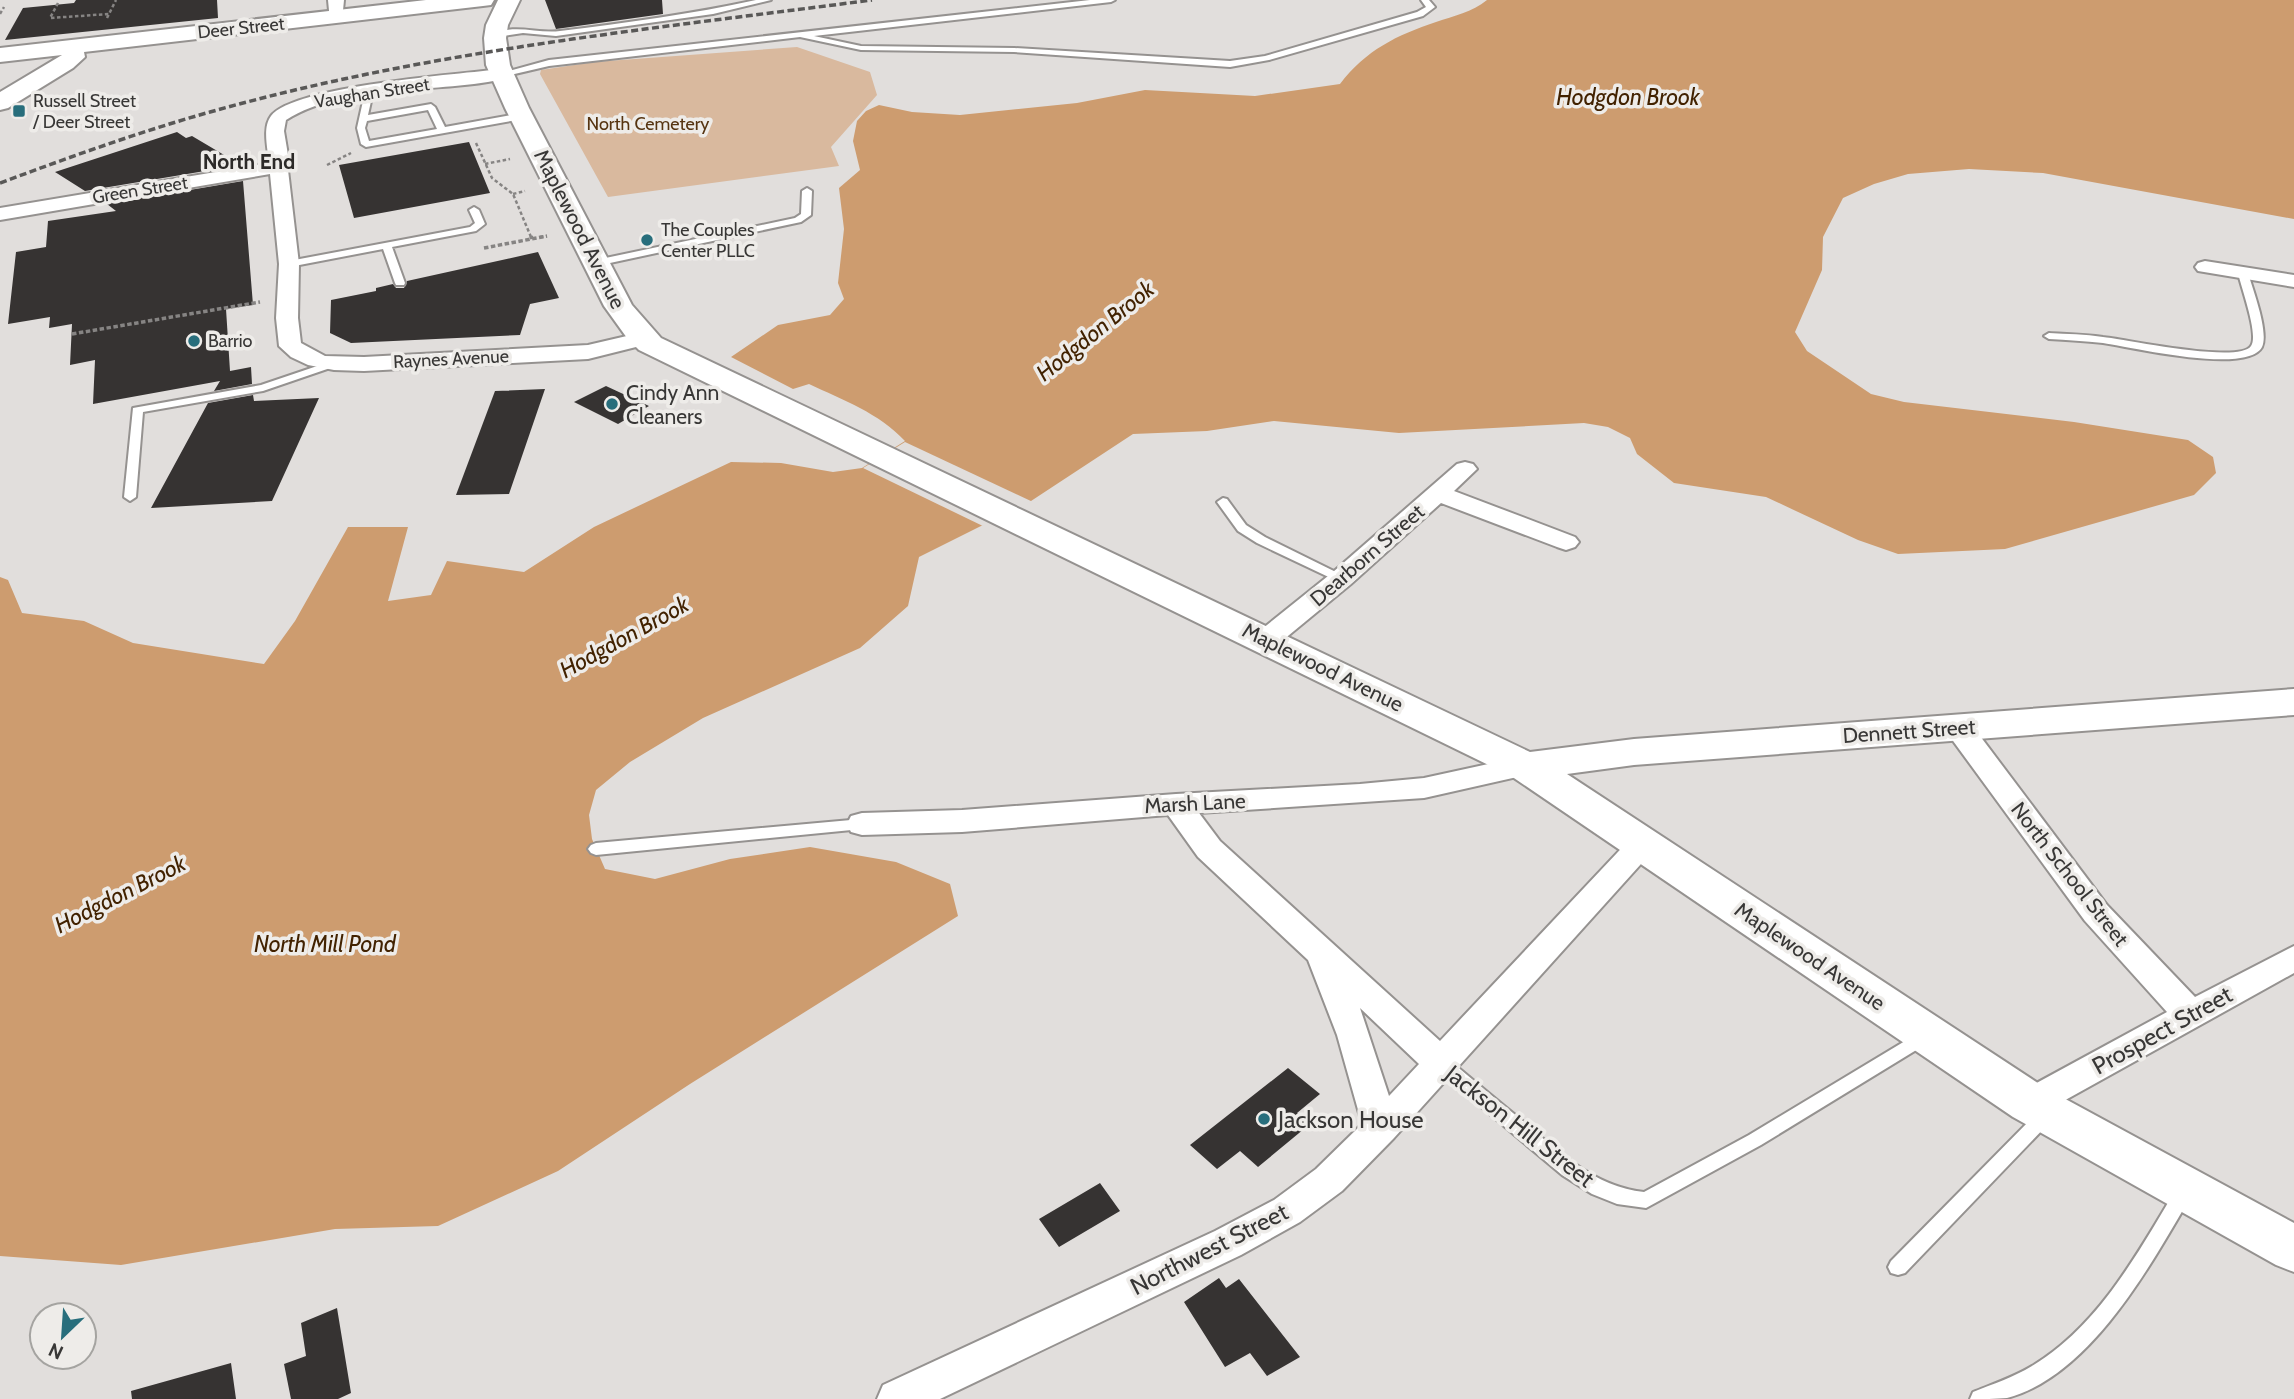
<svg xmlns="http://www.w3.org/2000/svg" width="2294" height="1399" font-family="Cabin,sans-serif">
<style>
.green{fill:#d9b99e}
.water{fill:#cd9c6f}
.pier{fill:#e1dedc}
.building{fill:#363332}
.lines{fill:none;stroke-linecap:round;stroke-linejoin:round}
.lane-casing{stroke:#959290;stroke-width:4}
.street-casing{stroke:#959290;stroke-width:4}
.secondary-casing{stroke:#959290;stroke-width:4}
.path-far1{stroke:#868483;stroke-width:2.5;stroke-dasharray:3.5 2.5;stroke-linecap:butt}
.path{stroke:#868483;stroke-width:3.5;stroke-dasharray:4.5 2.5;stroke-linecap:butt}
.lane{fill:#fff;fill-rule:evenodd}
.street{fill:#fff;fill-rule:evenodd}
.secondary{fill:#fff;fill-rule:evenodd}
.rail{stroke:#595857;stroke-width:3.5;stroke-dasharray:7 3.5;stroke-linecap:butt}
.poi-dot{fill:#286e7c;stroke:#eeece9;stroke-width:2.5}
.labels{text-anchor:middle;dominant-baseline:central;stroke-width:7;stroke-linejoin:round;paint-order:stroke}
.far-street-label{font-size:18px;fill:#383736;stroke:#eeece9}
.far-poi-label{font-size:18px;fill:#383736;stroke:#eeece9;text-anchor:start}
.far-park-label{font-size:18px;fill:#563411;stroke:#eeece9}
.far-quarter-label{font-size:21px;font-weight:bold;fill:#2c2a28;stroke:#eeece9}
.street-label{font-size:21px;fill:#383736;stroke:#eeece9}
.poi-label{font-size:21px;fill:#383736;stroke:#eeece9;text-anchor:start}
.water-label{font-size:23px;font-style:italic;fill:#422200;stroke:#eeece9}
.near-street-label{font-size:24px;fill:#383736;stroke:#eeece9}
.near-poi-label{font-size:24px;fill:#383736;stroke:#eeece9;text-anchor:start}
</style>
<rect width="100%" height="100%" fill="#e1dedc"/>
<path class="green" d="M 797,47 L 870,72 L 877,95 L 831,147 L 839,166 L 608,197 L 540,74 L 541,70 L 594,62 Z"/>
<path class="water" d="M 1487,0 L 2294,0 L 2294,219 L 2043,173 L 1969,169 L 1908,174 L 1874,184 L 1843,198 L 1823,237 L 1822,270 L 1795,332 L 1807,351 L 1871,394 L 1904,402 L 2074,422 L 2188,440 L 2213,457 L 2216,473 L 2194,495 L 2005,549 L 1898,554 L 1858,540 L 1766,497 L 1674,483 L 1637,454 L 1630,438 L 1608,427 L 1584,423 L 1399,433 L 1274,421 L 1207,431 L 1133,434 L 1031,501 L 919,557 L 908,606 L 860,648 L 703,718 L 630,762 L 596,790 L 589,815 L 592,839 L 605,869 L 655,879 L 730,859 L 810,847 L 896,862 L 950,884 L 958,916 L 690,1084 L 558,1171 L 438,1226 L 335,1229 L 121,1265 L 0,1256 L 0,577 L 8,580 L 22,613 L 84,621 L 133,643 L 264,664 L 295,621 L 348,527 L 408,527 L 388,601 L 431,595 L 447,561 L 524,572 L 594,527 L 731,462 L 781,463 L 833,472 L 862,468 L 905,441 C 879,413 843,400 809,384 L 793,389 L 731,357 L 778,325 L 830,315 L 844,299 L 838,283 L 844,229 L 839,188 L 860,170 L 853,141 L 857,121 L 866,111 L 879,105 L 912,112 L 960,115 L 1077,103 L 1145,90 L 1255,96 L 1340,84 C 1366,50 1397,35 1436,22 C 1454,16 1472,12 1487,0 Z"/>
<path class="pier" d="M 905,442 L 1033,502 L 987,528 L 863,468 Z"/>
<path class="building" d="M 76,0 L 217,0 L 218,18 L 5,40 L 23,8 L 74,3 Z
M 545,0 L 662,0 L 663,14 L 556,29 Z
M 177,132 L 186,138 L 192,136 L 241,165 L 85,191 L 55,172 Z
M 469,142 L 490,193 L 354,218 L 339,165 Z
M 243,181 L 253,305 L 226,309 L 230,371 L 251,367 L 252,384 L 214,391 L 220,381 L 93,404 L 95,360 L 70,365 L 72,324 L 49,328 L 50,317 L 8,324 L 16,252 L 46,247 L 48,221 L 116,211 L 107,204 Z
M 538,252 L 559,298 L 530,304 L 520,335 L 351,343 L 330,333 L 331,300 L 376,291 L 376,288 L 393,284 L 396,288 L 404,288 L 407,281 Z
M 606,386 L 649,406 L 618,424 L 574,402 Z
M 545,389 L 509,494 L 456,495 L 495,391 Z
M 253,395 L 254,401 L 319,398 L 272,501 L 151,508 L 208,403 Z
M 1288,1068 L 1320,1094 L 1297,1113 L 1310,1124 L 1258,1167 L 1240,1151 L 1217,1169 L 1190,1145 Z
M 1100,1183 L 1120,1211 L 1059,1247 L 1039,1219 Z
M 1219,1278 L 1226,1288 L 1239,1279 L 1300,1357 L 1267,1376 L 1250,1353 L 1225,1367 L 1184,1302 Z
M 337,1308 L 351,1393 L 338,1399 L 291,1399 L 284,1364 L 306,1356 L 301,1323 Z
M 231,1363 L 236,1399 L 132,1399 L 131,1391 Z"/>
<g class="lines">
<defs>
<path id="lane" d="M 756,0 L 771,0 L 713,14 L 556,36 L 523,33 L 496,37 L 492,35 C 513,23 538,34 560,31 C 626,23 692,14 756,0 Z
M 1090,0 L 1115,0 L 1111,2 L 814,36 L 861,46 L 1014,48 L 1230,61 L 1265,56 L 1417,12 L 1426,7 L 1421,0 L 1429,0 L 1435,7 L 1423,16 L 1269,60 L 1230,67 L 1014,52 L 861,50 L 800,37 L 549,66 L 502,77 L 498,74 L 549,60 Z
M 369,89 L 373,92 L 368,115 L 431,104 L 435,107 L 445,127 L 522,113 L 526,116 L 522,119 L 366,147 L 361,144 L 357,128 L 365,92 ZM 428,110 L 437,129 L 369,141 L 365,128 L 367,121 Z
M 807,188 L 812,191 L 811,215 L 801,222 L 596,266 L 591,263 L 596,260 L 795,218 L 801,214 L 802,191 Z
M 474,207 L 479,210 L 485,224 L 476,231 L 392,247 L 405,283 L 404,285 L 396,285 L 395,283 L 383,249 L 289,267 L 284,264 L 289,261 L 470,227 L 475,223 L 469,210 Z
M 2243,270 L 2248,273 C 2253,290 2269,332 2262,347 C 2247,375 2131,347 2103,343 C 2085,341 2067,340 2049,339 L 2044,336 L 2049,333 C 2067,334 2085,334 2103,337 C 2125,339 2239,364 2251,346 C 2259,335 2241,287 2238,273 Z
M 332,361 L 336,362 L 336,366 L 263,391 L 143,412 L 136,497 L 130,501 L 124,497 L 133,408 L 261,385 Z
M 1223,498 L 1227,499 L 1246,525 L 1265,537 L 1348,578 L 1347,581 L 1337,581 L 1257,543 L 1238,531 L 1217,502 Z
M 862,819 L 867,820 L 870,824 L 867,828 L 862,829 L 596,855 L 591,853 L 588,849 L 591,845 L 596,843 Z
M 1925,1029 L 1931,1031 L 1933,1036 L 1931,1041 L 1761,1145 L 1646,1208 L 1617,1204 L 1592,1194 L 1562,1175 L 1436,1069 L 1433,1064 L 1436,1059 L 1442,1057 L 1448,1059 C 1473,1080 1498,1101 1524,1122 C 1560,1153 1595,1187 1644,1192 L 1749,1135 Z
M 2044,1110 L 2050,1112 L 2053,1117 L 2050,1122 L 1905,1273 L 1898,1275 L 1891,1273 L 1888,1267 L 1891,1261 L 2038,1112 Z
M 2184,1184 L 2190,1186 L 2193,1192 L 2190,1198 C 2150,1266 2090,1376 2007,1398 C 1996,1399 1982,1399 1970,1399 L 1973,1392 C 1993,1384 2014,1377 2032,1366 C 2099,1326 2139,1251 2178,1186 Z"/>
<path id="street" d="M 328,0 L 344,0 L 342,21 L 330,21 Z
M 502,69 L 508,70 L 510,74 L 508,78 C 438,95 349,81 286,120 L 284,131 L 290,167 L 288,170 L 299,264 L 298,318 L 301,343 L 325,356 L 364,357 L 588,345 L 644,332 L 652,333 L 655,338 L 652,343 L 588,359 L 364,371 L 334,370 L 308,365 L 291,357 L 279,346 L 276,318 L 279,264 L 270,174 L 0,220 L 0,208 L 269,163 C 268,149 262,128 271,116 C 294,86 460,74 502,69 Z
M 2205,261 L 2294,275 L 2294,287 L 2198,271 L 2195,267 L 2198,263 Z
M 1465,462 L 1473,464 L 1477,469 L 1454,491 L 1575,537 L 1579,542 L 1575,547 L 1566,550 L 1557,547 L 1441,503 L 1351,584 L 1277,645 L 1267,647 L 1257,645 L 1254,639 L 1257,633 L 1333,572 L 1457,464 Z
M 1958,717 L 1968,720 L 2107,905 L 2195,997 L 2294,946 L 2294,973 L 2042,1113 L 2030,1117 L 2018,1113 L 2012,1103 L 2018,1093 L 2167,1012 L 2085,921 L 1948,734 L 1944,727 L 1948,720 Z
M 1525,756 L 1535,759 L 1540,766 L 1535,773 L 1424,798 L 1199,813 L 1220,841 L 1440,1041 L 1633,836 L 1644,833 L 1655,836 L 1659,844 L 1394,1138 L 1342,1191 L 1300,1222 L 1241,1255 L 940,1399 L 877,1399 L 883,1385 L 1215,1231 L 1274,1200 L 1316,1169 L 1362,1124 L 1337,1035 L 1308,960 L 1198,857 L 1168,815 L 962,832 L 862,835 L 851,832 L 847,824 L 851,816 L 862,813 L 962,810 L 1176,794 L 1360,784 L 1424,778 ZM 1360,1008 L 1419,1064 L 1389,1096 Z"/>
<path id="secondary" d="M 426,0 L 494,0 L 491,5 L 483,6 L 84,52 L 85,57 L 73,68 L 8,108 L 0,110 L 0,92 L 62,55 L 0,62 L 0,48 Z
M 498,0 L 520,0 L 508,25 L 506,38 L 510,65 L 529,108 L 632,305 L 661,338 L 1530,752 L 1634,739 L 2294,689 L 2294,715 L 1634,765 L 1567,774 L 2047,1089 L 2294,1223 L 2294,1272 L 2276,1265 L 2013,1117 L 1511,776 L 639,350 L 627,338 L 604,306 L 505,108 L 486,65 L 484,38 L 486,25 Z"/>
</defs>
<use href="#lane" class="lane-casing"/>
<use href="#street" class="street-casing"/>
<use href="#secondary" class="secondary-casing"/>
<path class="path-far1" d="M 58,3 L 50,18 L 109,14
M 0,14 L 4,7
M 107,18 L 116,0
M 476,143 L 492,178 L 513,194 L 531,237
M 485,164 L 510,159
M 327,165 L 351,153
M 513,194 L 525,191
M 540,237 L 547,236"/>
<path class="path" d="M 531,236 L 532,239
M 484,248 L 547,236
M 72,334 L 260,302"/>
<use href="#lane" class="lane"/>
<use href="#street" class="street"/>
<use href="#secondary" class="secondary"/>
<path class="rail" d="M 0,183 C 70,157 139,132 210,112 C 426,51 651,29 872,0"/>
</g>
<g class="poi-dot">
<rect x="12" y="104" width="14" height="14" rx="3.5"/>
<circle cx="647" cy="240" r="7"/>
<circle cx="194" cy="341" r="7"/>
<circle cx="612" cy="404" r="7"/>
<circle cx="1264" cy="1119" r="7"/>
</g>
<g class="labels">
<g class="far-street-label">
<text transform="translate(241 28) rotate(-6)">Deer Street</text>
<text transform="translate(372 93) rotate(-9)">Vaughan Street</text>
<text transform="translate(140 190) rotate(-9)">Green Street</text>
<text transform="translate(451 359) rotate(-3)">Raynes Avenue</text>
</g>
<g class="far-poi-label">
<text x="33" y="101">Russell Street<tspan x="33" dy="21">/ Deer Street</tspan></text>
<text x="661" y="230">The Couples<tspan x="661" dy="21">Center PLLC</tspan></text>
<text x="208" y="341">Barrio</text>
</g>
<g class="far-park-label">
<text x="648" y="124">North Cemetery</text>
</g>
<g class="far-quarter-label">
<text x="249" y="161">North End</text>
</g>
<g class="street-label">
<text transform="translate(580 229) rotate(63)">Maplewood Avenue</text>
<text transform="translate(1367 555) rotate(-41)">Dearborn Street</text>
<text transform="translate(1323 667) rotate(26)">Maplewood Avenue</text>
<text transform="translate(1909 731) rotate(-4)">Dennett Street</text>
<text transform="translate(1195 803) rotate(-3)">Marsh Lane</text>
<text transform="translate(2070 874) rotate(52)">North School Street</text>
<text transform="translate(1810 956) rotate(34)">Maplewood Avenue</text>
</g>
<g class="poi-label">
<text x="626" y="392">Cindy Ann<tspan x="626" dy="24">Cleaners</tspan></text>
</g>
<g class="water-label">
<text x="1628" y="97">Hodgdon Brook</text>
<text transform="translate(1095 331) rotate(-39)">Hodgdon Brook</text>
<text transform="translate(624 637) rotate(-29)">Hodgdon Brook</text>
<text transform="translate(120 894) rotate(-27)">Hodgdon Brook</text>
<text x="325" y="944">North Mill Pond</text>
</g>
<g class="near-street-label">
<text transform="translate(2162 1030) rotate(-29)">Prospect Street</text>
<text transform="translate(1520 1126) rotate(38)">Jackson Hill Street</text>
<text transform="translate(1209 1249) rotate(-27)">Northwest Street</text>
</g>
<g class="near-poi-label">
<text x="1278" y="1119">Jackson House</text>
</g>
</g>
<g transform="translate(63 1336) rotate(205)"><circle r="33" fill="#eeece9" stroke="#a5a4a1" stroke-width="2"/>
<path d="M0-5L12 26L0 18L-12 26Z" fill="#286e7c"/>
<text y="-10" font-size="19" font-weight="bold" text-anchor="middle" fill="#383736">N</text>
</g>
</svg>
